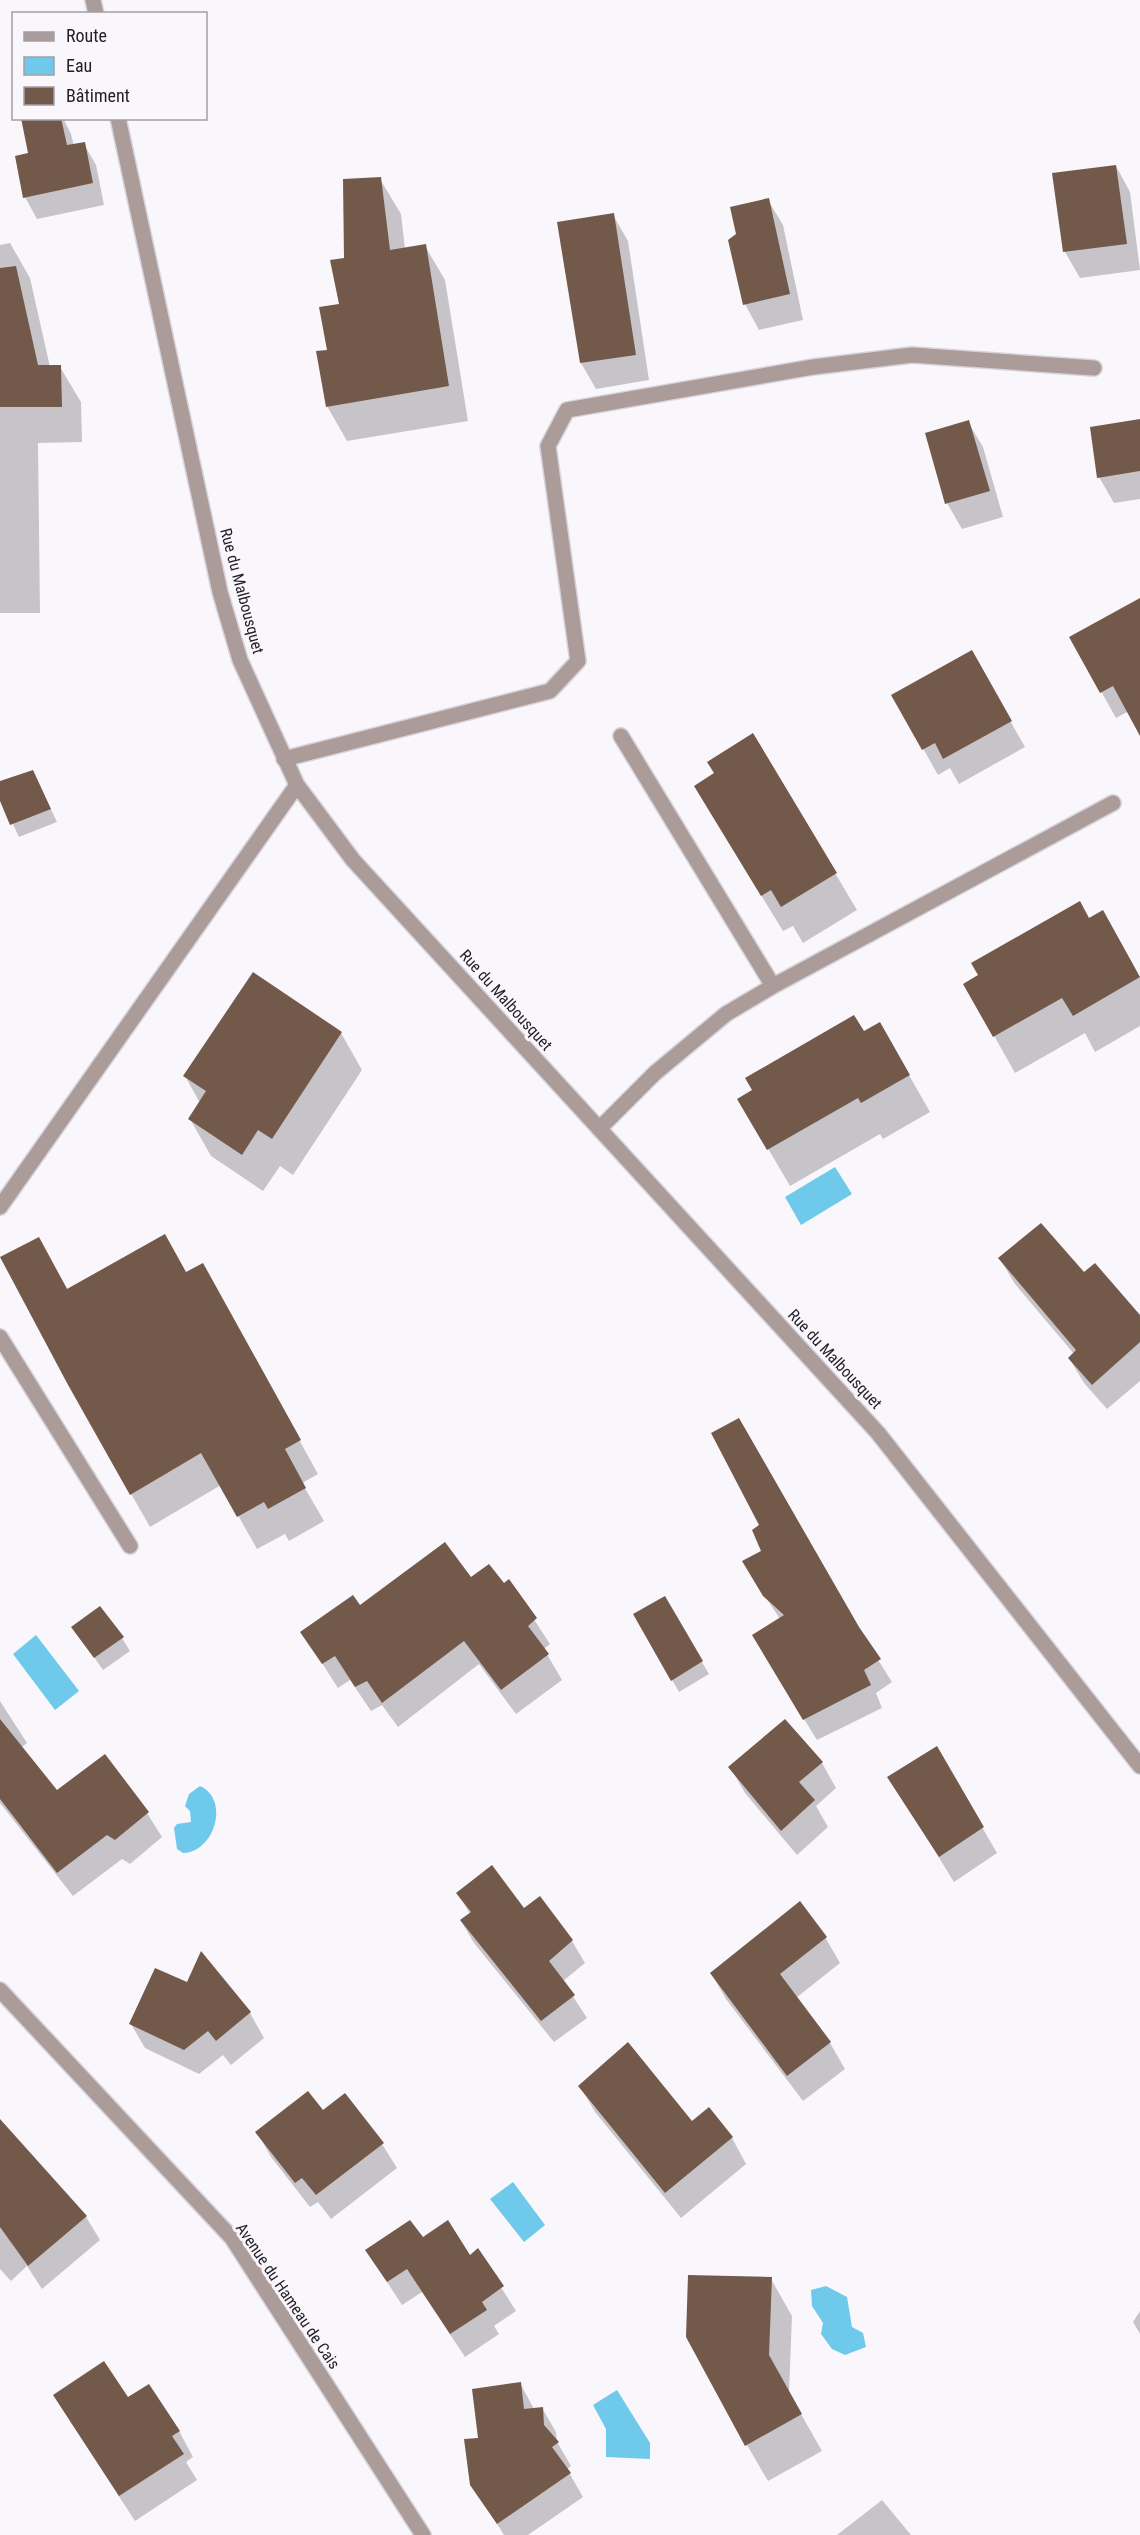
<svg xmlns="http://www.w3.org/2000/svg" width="1140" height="2535" font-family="'Roboto Condensed',sans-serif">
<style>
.water{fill:#6fc9ea}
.shadow{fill:#0003}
.building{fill:#73594a}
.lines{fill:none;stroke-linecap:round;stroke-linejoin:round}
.minor-casing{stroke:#d7d3da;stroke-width:18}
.minor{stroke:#ab9b99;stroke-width:15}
.labels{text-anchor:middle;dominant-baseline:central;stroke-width:6;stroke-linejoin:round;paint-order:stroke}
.street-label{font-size:16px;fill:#221d27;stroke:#f9f6fc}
</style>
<rect width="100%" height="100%" fill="#f9f6fc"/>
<path class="water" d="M 835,1167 L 852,1194 L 801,1225 L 785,1197 Z
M 36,1635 L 79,1691 L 55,1710 L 13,1654 Z
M 200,1786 C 230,1799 215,1852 183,1853 L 177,1849 L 174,1828 L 177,1824 L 191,1822 L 190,1811 L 185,1806 L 189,1794 Z
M 513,2182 L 545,2225 L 524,2242 L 490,2199 Z
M 826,2286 L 847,2297 L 852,2327 L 863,2333 L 866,2347 L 845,2355 L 832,2349 L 821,2334 L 823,2323 L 812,2306 L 811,2290 Z
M 617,2390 L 650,2443 L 650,2459 L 606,2457 L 606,2429 L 593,2405 Z"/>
<path class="shadow" d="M 26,118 L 63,118 L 71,134 L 74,146 L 84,144 L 96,165 L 104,205 L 37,219 L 25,197 L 30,154 Z
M 1116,166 L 1130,192 L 1140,270 L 1080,278 L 1065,252 L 1054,174 Z
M 380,179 L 401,214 L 405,249 L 425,246 L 445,280 L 468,421 L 347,441 L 327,406 L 328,351 L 341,305 L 346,259 Z
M 768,200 L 783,225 L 803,320 L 759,330 L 745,304 Z
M 613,215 L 628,241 L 649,380 L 596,389 L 581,363 L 559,223 Z
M 10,243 L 30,278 L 50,367 L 60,367 L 81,402 L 82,442 L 38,443 L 40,613 L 0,613 L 0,245 Z
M 1140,421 L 1140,499 L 1114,503 L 1099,477 Z
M 968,422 L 983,447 L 1003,517 L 962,529 L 947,503 Z
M 1140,599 L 1140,725 L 1129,711 L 1116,718 L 1071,638 Z
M 971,652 L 1025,747 L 959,784 L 950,768 L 938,775 L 893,695 Z
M 33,772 L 57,822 L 19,837 L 0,797 L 0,782 Z
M 717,823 L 835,873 L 857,910 L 803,943 L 793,926 L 783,931 Z
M 1102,912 L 1140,978 L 1140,1026 L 1095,1052 L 1085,1033 L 1015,1073 L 965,984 Z
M 880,1024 L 930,1112 L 883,1139 L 880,1134 L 790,1186 L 739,1099 Z
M 341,1033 L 362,1070 L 293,1175 L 280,1166 L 263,1191 L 211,1156 L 190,1119 L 200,1103 L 185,1076 Z
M 39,1239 L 68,1290 L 186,1274 L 221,1298 L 318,1474 L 302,1483 L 324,1521 L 289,1541 L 285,1534 L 257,1549 L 221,1485 L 150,1527 L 68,1383 Z
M 1000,1259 L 1084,1275 L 1140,1317 L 1140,1381 L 1107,1409 L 1084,1383 L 1069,1358 L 1074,1354 L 1015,1284 Z
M 470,1579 L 504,1585 L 509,1581 L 550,1644 L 544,1649 L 562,1680 L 516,1714 L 479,1664 L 398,1727 L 382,1705 L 371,1711 L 350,1680 L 338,1688 L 302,1632 L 359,1607 Z
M 757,1584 L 858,1628 L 892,1682 L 876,1693 L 882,1708 L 817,1740 L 766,1657 L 780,1619 Z
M 664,1598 L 709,1674 L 679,1692 L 635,1615 Z
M 73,1627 L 122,1638 L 130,1651 L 103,1670 Z
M 0,1701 L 27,1743 L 21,1748 L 57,1792 L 147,1813 L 162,1837 L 130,1864 L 122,1859 L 73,1896 L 0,1803 Z
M 936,1748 L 997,1853 L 954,1882 L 889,1777 Z
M 822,1763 L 836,1788 L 816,1806 L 828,1827 L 797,1855 L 745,1793 L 730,1767 Z
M 458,1894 L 524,1910 L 572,1941 L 585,1963 L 563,1981 L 587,2018 L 554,2042 L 474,1943 L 461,1921 L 470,1914 Z
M 825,1937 L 840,1963 L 796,1998 L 830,2043 L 845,2069 L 803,2101 L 726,1999 L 711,1973 Z
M 250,2013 L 264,2038 L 231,2065 L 223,2055 L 199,2074 L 145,2048 L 131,2024 Z
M 580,2086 L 692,2123 L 709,2110 L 732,2138 L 746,2164 L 681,2218 L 595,2112 Z
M 323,2112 L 382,2144 L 397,2168 L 331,2219 L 318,2202 L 310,2207 L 271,2157 L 257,2132 Z
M 0,2161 L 86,2217 L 100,2240 L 42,2289 L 27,2266 L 11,2281 L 0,2269 Z
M 422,2239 L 469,2257 L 478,2251 L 516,2311 L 494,2326 L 499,2334 L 465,2357 L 422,2292 L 402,2305 L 367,2251 Z
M 771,2279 L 792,2316 L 789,2393 L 822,2451 L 768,2481 L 747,2445 Z
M 1140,2311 L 1140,2334 L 1133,2322 Z
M 520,2383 L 534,2409 L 542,2408 L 556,2432 L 557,2442 L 571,2466 L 567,2469 L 583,2497 L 528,2535 L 504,2535 L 472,2484 L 480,2440 Z
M 70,2421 L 179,2431 L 193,2457 L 186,2462 L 197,2480 L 135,2521 Z
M 882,2500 L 911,2535 L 837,2535 Z"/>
<path class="building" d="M 21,118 L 61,118 L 67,145 L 85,142 L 93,183 L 23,198 L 15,156 L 28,153 Z
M 1116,165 L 1127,244 L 1063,252 L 1052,173 Z
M 381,177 L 390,250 L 426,244 L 449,386 L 326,407 L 316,351 L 327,350 L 319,307 L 339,304 L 330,260 L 344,258 L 343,179 Z
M 769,198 L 790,294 L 743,305 L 728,240 L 736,234 L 730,207 Z
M 614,213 L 636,355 L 580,363 L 557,222 Z
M 16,266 L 38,365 L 61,365 L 62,407 L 0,407 L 0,268 Z
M 1140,419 L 1140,471 L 1097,478 L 1090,427 Z
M 969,420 L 990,491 L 945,504 L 925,433 Z
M 1140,598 L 1140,736 L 1113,686 L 1100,693 L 1069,637 Z
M 972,650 L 1012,721 L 943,759 L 935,743 L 922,750 L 891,695 Z
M 753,733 L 837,873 L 781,907 L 771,890 L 761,896 L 694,786 L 714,773 L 707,762 Z
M 33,770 L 51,809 L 10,825 L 0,801 L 0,781 Z
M 1080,901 L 1089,918 L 1103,910 L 1140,977 L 1073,1016 L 1062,998 L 993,1037 L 963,984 L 978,975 L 971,963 Z
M 253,972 L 342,1032 L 272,1139 L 258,1130 L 242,1155 L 188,1119 L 206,1091 L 183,1076 Z
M 854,1015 L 864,1031 L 880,1022 L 910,1075 L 861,1103 L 858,1098 L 767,1150 L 737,1099 L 752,1090 L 745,1078 Z
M 1041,1223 L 1084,1272 L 1095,1263 L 1140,1315 L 1140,1342 L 1092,1385 L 1068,1358 L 1076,1350 L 998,1258 Z
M 165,1234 L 186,1272 L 203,1263 L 301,1440 L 285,1449 L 306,1488 L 268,1509 L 264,1502 L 237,1517 L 201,1453 L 130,1495 L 67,1383 L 0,1257 L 39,1237 L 67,1289 Z
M 739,1418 L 859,1627 L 881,1659 L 864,1670 L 871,1685 L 803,1720 L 752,1635 L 784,1615 L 763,1596 L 742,1561 L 761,1551 L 752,1530 L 759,1525 L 711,1433 Z
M 445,1542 L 471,1577 L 489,1564 L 504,1583 L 509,1579 L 537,1618 L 528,1626 L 549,1654 L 501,1690 L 464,1641 L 382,1703 L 367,1681 L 355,1687 L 335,1656 L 322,1664 L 300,1632 L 353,1595 L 360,1605 Z
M 665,1596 L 703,1661 L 671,1681 L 633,1614 Z
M 100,1606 L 124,1637 L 94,1658 L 71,1627 Z
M 0,1719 L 57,1790 L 105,1754 L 149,1812 L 115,1840 L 107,1835 L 57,1873 L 0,1799 Z
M 785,1719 L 823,1762 L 799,1782 L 815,1800 L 781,1831 L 728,1767 Z
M 937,1746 L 984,1827 L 939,1857 L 887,1777 Z
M 492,1865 L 524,1908 L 540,1896 L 573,1940 L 549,1961 L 575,1995 L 541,2021 L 460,1920 L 471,1912 L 456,1893 Z
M 800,1901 L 827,1937 L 780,1974 L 831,2042 L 787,2076 L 710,1973 Z
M 201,1951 L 251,2012 L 216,2041 L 208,2031 L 184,2050 L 129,2024 L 155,1968 L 187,1982 Z
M 628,2042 L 692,2121 L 709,2107 L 733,2137 L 665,2193 L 578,2086 Z
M 308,2091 L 323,2110 L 345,2093 L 384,2143 L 316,2195 L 302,2178 L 295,2183 L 255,2132 Z
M 0,2119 L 87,2216 L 28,2266 L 0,2227 Z
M 410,2220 L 423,2237 L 448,2220 L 470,2255 L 478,2248 L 504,2286 L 482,2302 L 487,2310 L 450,2334 L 407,2269 L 387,2282 L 365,2250 Z
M 688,2275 L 772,2277 L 769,2355 L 802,2414 L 745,2446 L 686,2337 Z
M 104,2361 L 128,2397 L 149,2384 L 180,2431 L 172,2436 L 184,2454 L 119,2496 L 53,2395 Z
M 521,2382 L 524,2409 L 543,2407 L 544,2425 L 559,2442 L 552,2447 L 571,2473 L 497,2524 L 470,2485 L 464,2439 L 478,2438 L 472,2389 Z"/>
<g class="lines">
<defs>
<path id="minor" d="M 93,0 L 96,14
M 118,118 L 220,592 L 240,660 L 297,785 L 353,860 L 878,1433 L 1140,1766
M 621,736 L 773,986
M 284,759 L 550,691 L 578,661 L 548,446 L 567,410 L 813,367 L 912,355 L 1094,368
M 599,1129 L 655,1073 L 726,1014 L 773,986 L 1113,803
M 0,1207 L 297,785
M 0,1337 L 130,1546
M 0,1990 L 232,2238 L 423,2535"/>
</defs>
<use href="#minor" class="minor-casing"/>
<use href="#minor" class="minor"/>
</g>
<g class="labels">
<g class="street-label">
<text transform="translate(242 591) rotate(75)">Rue du Malbousquet</text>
<text transform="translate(506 1000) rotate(48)">Rue du Malbousquet</text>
<text transform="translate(835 1359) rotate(47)">Rue du Malbousquet</text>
<text transform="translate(288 2296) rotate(56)">Avenue du Hameau de Cais</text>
</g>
</g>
<rect x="12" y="12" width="195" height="108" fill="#f9f6fc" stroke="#a39fa7" stroke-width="1.5"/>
<rect x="24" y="32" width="30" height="9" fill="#ab9b99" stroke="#a39fa7" stroke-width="1.5"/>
<text x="66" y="42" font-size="18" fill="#221d27">Route</text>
<rect x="24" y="57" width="30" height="18" fill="#6fc9ea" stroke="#a39fa7" stroke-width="1.5"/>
<text x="66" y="72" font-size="18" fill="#221d27">Eau</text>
<rect x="24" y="87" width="30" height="18" fill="#73594a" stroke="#a39fa7" stroke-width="1.5"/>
<text x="66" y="102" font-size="18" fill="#221d27">Bâtiment</text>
</svg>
